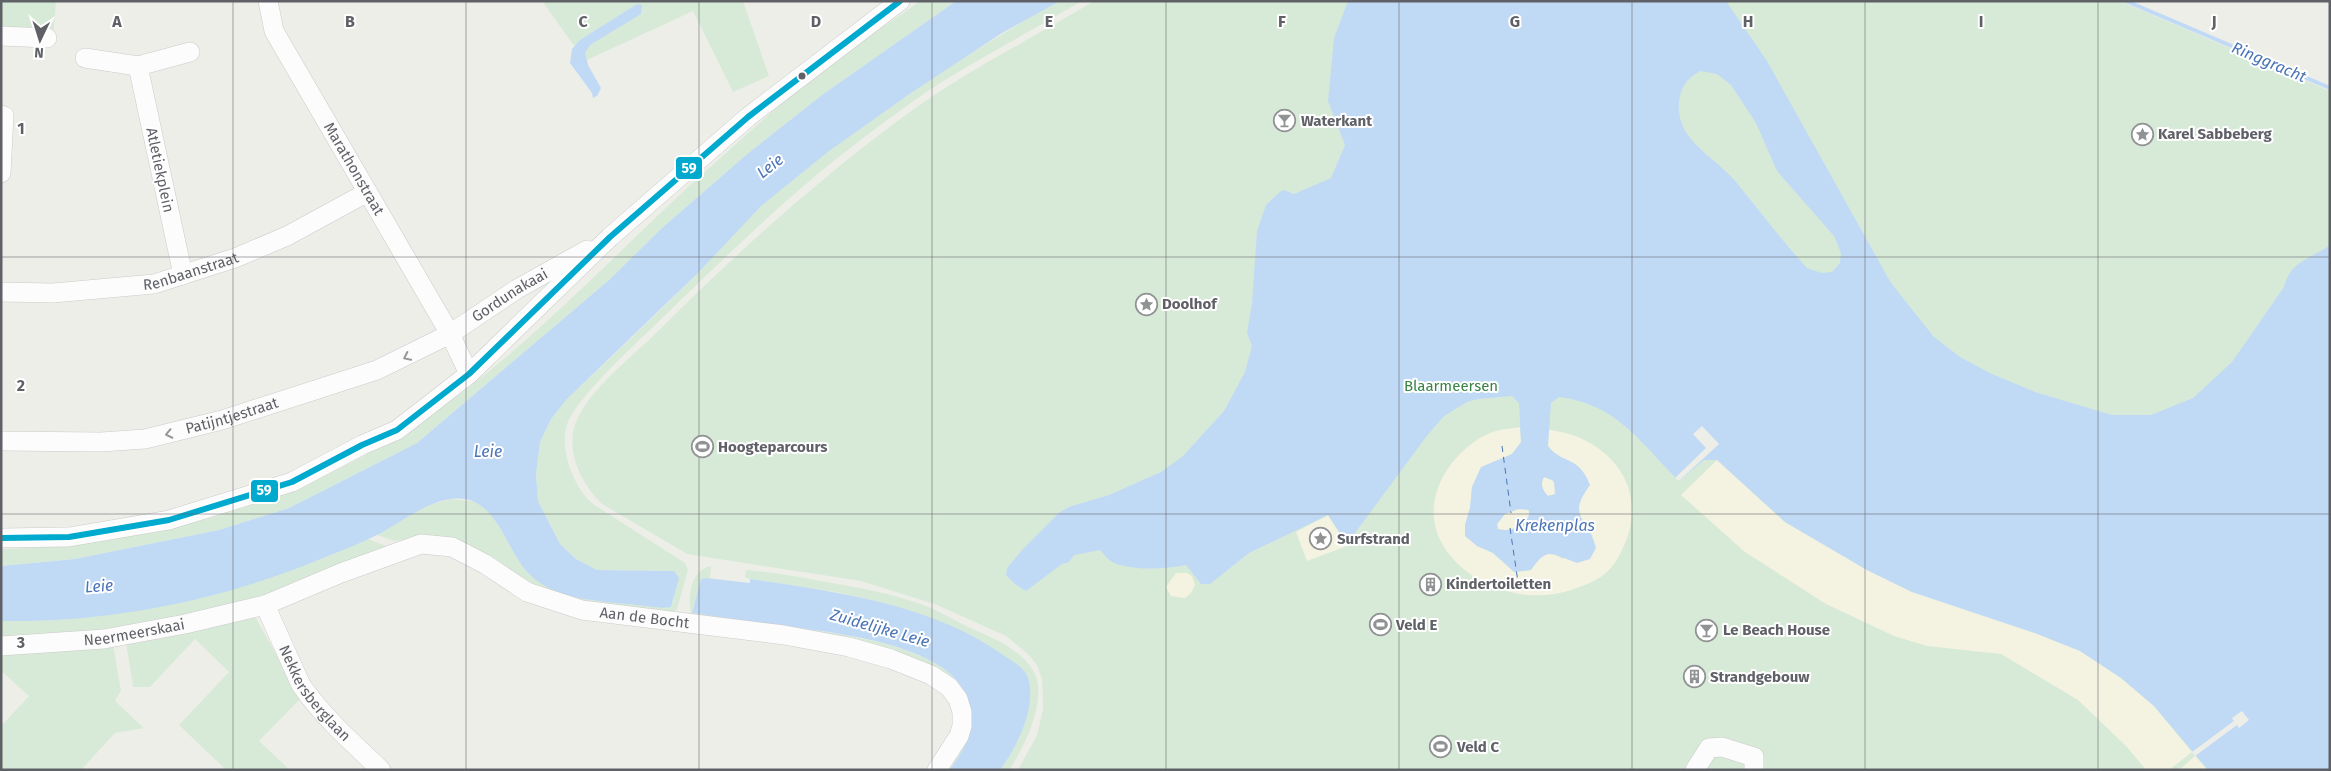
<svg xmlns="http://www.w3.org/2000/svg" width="2331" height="771" font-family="'Fira Sans',sans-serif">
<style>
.green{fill:#d7ead7}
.sand{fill:#f4f2e0}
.water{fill:#c0daf6;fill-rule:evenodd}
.pier{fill:#eeeee9}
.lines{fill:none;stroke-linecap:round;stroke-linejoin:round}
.stream{stroke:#c0daf6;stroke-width:4}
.ferry{stroke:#4b75b6;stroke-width:1;stroke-dasharray:6 5;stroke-linecap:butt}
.minor-casing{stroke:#cacaca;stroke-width:20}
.minor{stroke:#fcfcfc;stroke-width:19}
.bus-1-casing{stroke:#fff;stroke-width:10}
.bus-1{stroke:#00a9ce;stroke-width:6}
.oneway{stroke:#96979b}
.grid{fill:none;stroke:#5f6167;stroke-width:1;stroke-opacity:0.55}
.bus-dot{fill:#5f6167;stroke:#fff;stroke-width:2}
.labels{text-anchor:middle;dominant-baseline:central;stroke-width:4;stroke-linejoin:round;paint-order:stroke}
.poi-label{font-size:15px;font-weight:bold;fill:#5f6167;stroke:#fff;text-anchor:start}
.street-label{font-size:15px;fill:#5f6167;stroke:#fff}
.park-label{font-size:15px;fill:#398344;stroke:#fff}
.water-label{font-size:16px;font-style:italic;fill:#4b75b6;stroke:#fff}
.grid-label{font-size:16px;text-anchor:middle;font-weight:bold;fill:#5f6167;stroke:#fff;stroke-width:4;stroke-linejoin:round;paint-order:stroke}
.line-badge{stroke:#fff;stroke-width:2}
.badge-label{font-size:14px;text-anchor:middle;font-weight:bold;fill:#fff}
</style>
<rect width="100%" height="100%" fill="#eeeee9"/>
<path class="green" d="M 1,1 L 56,1 L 53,39 L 1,36 Z
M 542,1 L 743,1 L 769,76 L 733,92 L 693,11 L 585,61 Z
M 920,1 L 956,1 L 822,95 L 746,155 L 662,228 L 609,280 L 417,443 L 289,508 L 219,530 L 75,559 L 1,566 L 1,549 C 176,544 333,493 472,385 C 556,319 629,240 708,169 C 753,129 798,87 847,51 C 871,34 896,19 920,1 Z
M 1058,1 L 1082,1 C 1038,27 993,51 950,77 C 925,92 901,110 878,127 C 797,186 724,258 652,328 C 632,347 575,400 567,425 C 559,450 574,488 593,504 L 685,563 L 688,570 L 677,609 L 671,613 L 581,604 L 420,537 L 395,541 L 377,535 L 426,506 L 452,499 L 477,502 L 491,514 L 530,575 L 569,595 L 590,600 L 671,607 L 674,599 L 674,571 L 597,570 L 576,559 L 560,544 L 538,501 L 536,474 L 540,442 L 551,419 L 567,399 C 611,357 655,316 698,273 C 719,251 739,225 763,204 C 853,127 955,61 1058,1 Z
M 1094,1 L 2120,1 L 2330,91 L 2330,770 L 1018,770 L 1037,735 L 1043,709 L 1042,679 L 1037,665 L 1028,654 L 1006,636 L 937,605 L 861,581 L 687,554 L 602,504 C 583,486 567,456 574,428 C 583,395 628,360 653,336 C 733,256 816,181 907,114 C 966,71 1031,39 1094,1 Z
M 368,539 L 386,546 L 262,597 L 125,629 L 1,638 L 1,621 C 127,623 253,590 368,539 Z
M 711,566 L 710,578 L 701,579 L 692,613 C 726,618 760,623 794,627 C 839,634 905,642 943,668 C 960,680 975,704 971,726 C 969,742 959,757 950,770 L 941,770 L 955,750 L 951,682 L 691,615 C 688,597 690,570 711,566 Z
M 746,570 C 775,572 803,578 832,583 C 865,589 900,595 931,608 C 944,614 956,621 968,627 C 992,637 1023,650 1035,674 C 1047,700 1024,749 1009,770 L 1000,770 L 1020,737 L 949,626 L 875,601 L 836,592 L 750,579 L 745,577 Z
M 254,615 L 301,698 L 259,741 L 290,770 L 226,770 L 179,725 L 229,672 L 195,639 L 150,687 L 133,687 L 126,642 Z
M 113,644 L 121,691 L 115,701 L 144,728 L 115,733 L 81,770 L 1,770 L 1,726 L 29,696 L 1,671 L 1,657 L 5,653 Z"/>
<path class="sand" d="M 1520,427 L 1521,442 L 1512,454 L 1481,468 L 1472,487 L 1470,508 L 1465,525 L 1477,546 L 1493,553 L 1515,572 L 1531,570 C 1541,555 1545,549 1563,559 L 1593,536 C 1584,525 1578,515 1579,500 L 1548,446 L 1547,429 C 1558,432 1570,433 1580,438 C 1627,459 1645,504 1622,550 C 1611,575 1595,582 1571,590 C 1495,616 1391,542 1452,463 C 1462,451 1475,439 1490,433 C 1499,429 1510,429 1520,427 Z
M 1717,460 L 1785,522 L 1867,570 L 1912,592 L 2035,633 L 2080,651 L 2121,678 L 2154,706 L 2192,752 L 2169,770 L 2146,770 L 2127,747 L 2078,700 L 2001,654 L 1927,646 L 1894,636 L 1826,604 L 1745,552 L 1681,495 Z
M 1544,477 C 1554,478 1556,485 1555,494 L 1548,496 C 1542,491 1540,484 1544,477 Z
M 1523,508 L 1527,509 L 1530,513 C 1526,526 1511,533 1498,529 L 1497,524 L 1505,514 Z
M 1328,515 L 1347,546 L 1307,561 L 1296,532 Z
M 1176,573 L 1187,573 L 1192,576 L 1195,585 L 1191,593 L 1185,598 L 1171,596 L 1166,587 Z
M 2195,756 L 2208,770 L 2179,770 Z"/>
<path class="water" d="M 956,1 L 1060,1 L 1002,33 L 911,93 L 829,151 L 761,206 L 698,273 L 567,399 L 551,419 L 540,442 L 536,474 L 538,501 L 560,544 L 576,559 L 597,570 L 674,571 L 679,578 L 671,607 C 661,609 647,606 637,605 C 602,601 557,601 530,575 C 504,550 498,493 451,499 C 423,503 401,523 377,535 C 361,543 344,550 328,556 C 227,599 111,623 1,621 L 1,566 L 75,559 L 219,530 L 289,508 L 417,443 L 609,280 L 662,228 L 746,155 L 822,95 Z
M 1348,1 L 1726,1 L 1767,61 L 1891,283 L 1934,337 L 1960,357 L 1992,374 L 2035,392 L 2112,415 L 2151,415 L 2193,398 L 2232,362 L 2284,287 C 2290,261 2311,259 2330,245 L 2330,770 L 2208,770 L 2154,706 L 2121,678 L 2080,651 L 2035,633 L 1912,592 L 1867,570 L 1785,522 L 1717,460 L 1704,460 L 1679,481 C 1639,442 1619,405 1559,397 L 1551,403 L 1548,446 C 1563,465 1579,455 1590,485 C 1565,519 1589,517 1596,548 L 1590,559 L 1577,563 C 1553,555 1548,545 1531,570 L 1514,572 L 1493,553 L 1477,546 L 1465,536 L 1465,525 L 1470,508 L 1472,487 L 1481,467 L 1512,454 L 1521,442 L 1519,403 L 1512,396 L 1478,399 L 1467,402 L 1444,416 L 1426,437 L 1352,537 L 1344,539 L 1328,515 L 1249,553 L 1210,584 L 1201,584 L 1186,565 C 1163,569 1136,571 1114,563 C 1109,561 1104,554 1100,550 L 1074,555 L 1069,562 L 1062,564 L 1026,591 L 1015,584 L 1006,575 L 1007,568 L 1023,549 L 1060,512 L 1069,507 L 1109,495 L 1161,472 L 1183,456 L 1224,411 L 1245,372 L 1252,346 L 1247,333 L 1252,303 L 1257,231 L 1266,205 L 1280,192 L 1284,190 L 1294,194 L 1331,178 L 1345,145 L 1328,101 L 1334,38 ZM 1700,71 L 1717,74 L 1731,85 L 1756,123 L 1777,171 L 1834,236 L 1841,253 L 1840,263 L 1832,272 L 1822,273 L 1807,268 C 1782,241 1760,211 1736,182 C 1715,156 1675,141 1679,101 C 1681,86 1688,78 1700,71 ZM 1544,477 L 1554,481 L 1555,494 L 1548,496 C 1542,490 1540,484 1544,477 ZM 1517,509 L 1529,510 C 1531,525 1510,533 1498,529 L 1497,524 L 1505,514 Z
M 637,4 L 642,5 L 641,14 L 590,45 L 585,53 L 588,65 L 601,88 L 597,96 L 593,98 L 592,93 L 570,63 L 572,49 L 580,40 Z
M 706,578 L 750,583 L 750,579 C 837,592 934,604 1006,657 C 1014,662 1025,668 1028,678 C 1037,707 1017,747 1000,770 L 950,770 C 959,757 969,742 971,726 C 975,703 960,680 943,668 C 903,641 840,634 794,627 C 760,623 726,618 692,613 L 701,579 Z"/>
<path class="pier" d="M 1702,426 L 1719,444 L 1679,481 L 1675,478 L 1706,448 L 1693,434 Z
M 2242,711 L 2249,720 L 2239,728 L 2237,725 L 2195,756 L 2192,752 L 2234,721 L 2232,718 Z"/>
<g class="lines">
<path class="stream" d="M 2126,1 L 2330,88"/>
<path class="ferry" d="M 1502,446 L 1511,513
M 1510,528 L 1518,582"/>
<defs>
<g id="minor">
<path id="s1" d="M 268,1 L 274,31 L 450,334 L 469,374"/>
<path d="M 1,36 L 47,38"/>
<path d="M 85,58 L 138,66"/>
<path d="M 1,115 L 4,116 L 1,173"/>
<path d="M 183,275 L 138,66 L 190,52"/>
<path id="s2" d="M 1,292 L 53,293 L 154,284 L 235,258 L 287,236 L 366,193"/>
<path id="s3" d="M 1,441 L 101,442 L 145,439 L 222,420 L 377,370 L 450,334 L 517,289 L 587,250"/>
<path d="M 1,538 L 69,537 L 169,520 L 292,482 L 362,445 L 397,430 L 469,374 L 610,237 L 748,117 L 900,1"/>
<path id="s4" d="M 265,605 L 301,685 C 324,718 353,743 381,770"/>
<path id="s5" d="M 1,646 L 104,639 L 185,624 L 265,605 L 341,573 L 421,544 L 452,547 L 485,564 L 527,592 L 582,610 L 784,635 L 849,647 L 891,659 L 931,675 L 949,687 L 958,699 L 962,712 L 962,726 L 959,736 L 937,770"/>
<path d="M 1695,770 L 1709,748 L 1722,747 L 1754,757 L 1754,770"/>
</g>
</defs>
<use href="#minor" class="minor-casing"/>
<use href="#minor" class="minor"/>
<defs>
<path id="bus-1" d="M 1,538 L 69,537 L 169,520 L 292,482 L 362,445 L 397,430 L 469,374 L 610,237 L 748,117 L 900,1"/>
</defs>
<use href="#bus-1" class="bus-1-casing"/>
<use href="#bus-1" class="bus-1"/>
</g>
<defs><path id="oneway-chevron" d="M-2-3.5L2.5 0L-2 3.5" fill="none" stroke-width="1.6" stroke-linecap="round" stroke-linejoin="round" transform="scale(1.25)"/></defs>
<g class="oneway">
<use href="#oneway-chevron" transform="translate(407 357) rotate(154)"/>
<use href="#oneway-chevron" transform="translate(169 434) rotate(168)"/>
</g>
<path class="grid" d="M 233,1 L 233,770M 466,1 L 466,770M 699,1 L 699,770M 932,1 L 932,770M 1166,1 L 1166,770M 1399,1 L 1399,770M 1632,1 L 1632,770M 1865,1 L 1865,770M 2098,1 L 2098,770M 1,257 L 2330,257M 1,514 L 2330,514"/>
<defs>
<symbol id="bar-ring" viewBox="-11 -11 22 22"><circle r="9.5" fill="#fff" stroke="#919294" stroke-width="1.5"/><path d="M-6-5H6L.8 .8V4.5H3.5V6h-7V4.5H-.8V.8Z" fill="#919294"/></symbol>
<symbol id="sight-ring" viewBox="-11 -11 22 22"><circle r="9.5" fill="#fff" stroke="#919294" stroke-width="1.5"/><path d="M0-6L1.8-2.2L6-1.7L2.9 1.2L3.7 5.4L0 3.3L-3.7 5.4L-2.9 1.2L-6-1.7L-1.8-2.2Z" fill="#919294"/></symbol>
<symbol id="stadium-ring" viewBox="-11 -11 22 22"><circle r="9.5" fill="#fff" stroke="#919294" stroke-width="1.5"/><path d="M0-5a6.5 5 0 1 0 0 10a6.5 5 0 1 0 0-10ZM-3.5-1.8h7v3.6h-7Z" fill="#919294"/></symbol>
<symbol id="building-ring" viewBox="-11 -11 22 22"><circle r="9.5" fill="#fff" stroke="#919294" stroke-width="1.5"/><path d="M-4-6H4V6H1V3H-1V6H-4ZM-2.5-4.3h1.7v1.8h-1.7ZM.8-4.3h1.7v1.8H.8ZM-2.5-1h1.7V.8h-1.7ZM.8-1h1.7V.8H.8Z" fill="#919294"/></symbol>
</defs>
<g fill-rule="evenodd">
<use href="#bar-ring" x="1272" y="108" width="25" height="25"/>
<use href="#sight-ring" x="2130" y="122" width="25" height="25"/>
<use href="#sight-ring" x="1134" y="292" width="25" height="25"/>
<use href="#stadium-ring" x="690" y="434" width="25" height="25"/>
<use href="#sight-ring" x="1308" y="526" width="25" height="25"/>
<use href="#building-ring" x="1418" y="572" width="25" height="25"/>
<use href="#stadium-ring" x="1368" y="612" width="25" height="25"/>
<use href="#bar-ring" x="1694" y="618" width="25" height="25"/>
<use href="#building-ring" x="1682" y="664" width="25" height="25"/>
<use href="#stadium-ring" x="1428" y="734" width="25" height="25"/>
</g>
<circle class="bus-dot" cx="802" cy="76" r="4.5"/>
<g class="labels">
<g class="poi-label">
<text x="1301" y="121">Waterkant</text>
<text x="2158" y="134">Karel Sabbeberg</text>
<text x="1162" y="304">Doolhof</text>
<text x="718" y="447">Hoogteparcours</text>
<text x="1337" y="539">Surfstrand</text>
<text x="1446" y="584">Kindertoiletten</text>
<text x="1396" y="625">Veld E</text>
<text x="1723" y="630">Le Beach House</text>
<text x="1710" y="677">Strandgebouw</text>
<text x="1457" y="747">Veld C</text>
</g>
<g class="street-label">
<text transform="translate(160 170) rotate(78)">Atletiekplein</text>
<text stroke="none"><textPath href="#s1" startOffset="190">Marathonstraat</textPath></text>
<text stroke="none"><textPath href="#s2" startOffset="192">Renbaanstraat</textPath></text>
<text stroke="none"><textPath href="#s3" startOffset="539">Gordunakaai</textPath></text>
<text stroke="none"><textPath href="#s3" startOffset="234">Patijntjestraat</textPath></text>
<text stroke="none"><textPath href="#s5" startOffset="675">Aan de Bocht</textPath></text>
<text stroke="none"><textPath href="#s5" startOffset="134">Neermeerskaai</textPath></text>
<text stroke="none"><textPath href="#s4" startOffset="102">Nekkersberglaan</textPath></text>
</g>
<g class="park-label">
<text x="1451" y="386">Blaarmeersen</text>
</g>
<g class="water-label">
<text transform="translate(2269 62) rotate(23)">Ringgracht</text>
<text transform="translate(770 166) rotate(-38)">Leie</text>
<text x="488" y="451">Leie</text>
<text x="1555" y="525">Krekenplas</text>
<text transform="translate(99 586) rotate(-4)">Leie</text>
<text transform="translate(880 628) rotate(16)">Zuidelijke Leie</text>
</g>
</g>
<g class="grid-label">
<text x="117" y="27">A</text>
<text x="350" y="27">B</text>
<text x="583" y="27">C</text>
<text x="816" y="27">D</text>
<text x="1049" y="27">E</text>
<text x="1282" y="27">F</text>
<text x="1515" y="27">G</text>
<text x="1748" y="27">H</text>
<text x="1981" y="27">I</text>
<text x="2214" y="27">J</text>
<text x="21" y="134">1</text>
<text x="21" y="391">2</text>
<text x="21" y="648">3</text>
</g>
<g class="line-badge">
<rect x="675" y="156" width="28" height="24" rx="5" fill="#00a9ce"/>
<rect x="250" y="479" width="29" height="24" rx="5" fill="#00a9ce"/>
</g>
<g class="badge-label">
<text x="689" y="173">59</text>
<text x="264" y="495">59</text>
</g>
<rect width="2331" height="771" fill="none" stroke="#5f6167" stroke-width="5"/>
<g transform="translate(40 40) rotate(184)" stroke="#ffffff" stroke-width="4" paint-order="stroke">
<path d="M0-4L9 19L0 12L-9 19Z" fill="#5f6167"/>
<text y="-8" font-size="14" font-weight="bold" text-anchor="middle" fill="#5f6167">N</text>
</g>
</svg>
